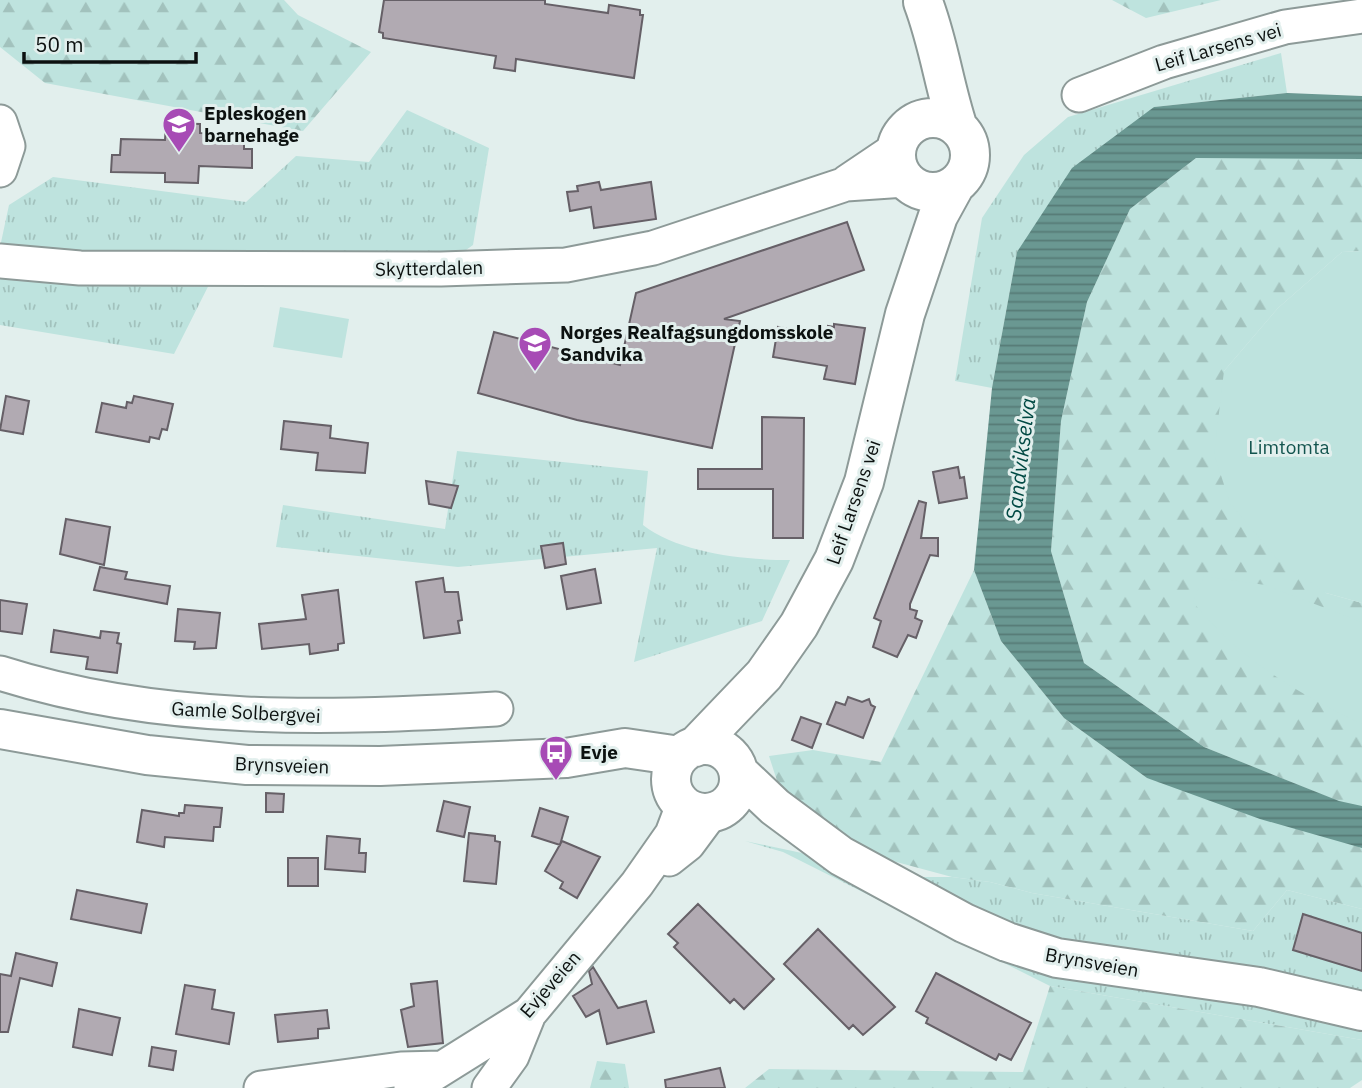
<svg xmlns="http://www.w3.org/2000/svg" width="1362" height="1088" font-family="'IBM Plex Sans',sans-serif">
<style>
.grass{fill:url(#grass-tufts)}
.forest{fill:url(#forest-firs)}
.park{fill:#bee3de}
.water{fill:url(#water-rules)}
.building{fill:#b1aab2;stroke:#666067;stroke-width:2}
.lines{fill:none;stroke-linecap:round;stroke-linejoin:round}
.minor-casing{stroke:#8d9a98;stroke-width:37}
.major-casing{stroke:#8d9a98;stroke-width:42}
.minor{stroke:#fff;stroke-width:33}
.major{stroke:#fff;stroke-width:38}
.labels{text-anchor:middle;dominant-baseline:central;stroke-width:6;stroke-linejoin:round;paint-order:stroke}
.street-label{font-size:19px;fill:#0c1110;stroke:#e2efed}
.poi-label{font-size:19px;font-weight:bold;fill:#0c1110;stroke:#e2efed;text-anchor:start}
.park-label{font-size:19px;fill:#12544e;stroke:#e2efed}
.water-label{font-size:21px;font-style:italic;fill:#004943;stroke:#e2efed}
</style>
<defs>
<pattern id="grass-tufts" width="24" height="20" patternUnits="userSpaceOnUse" patternTransform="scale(1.75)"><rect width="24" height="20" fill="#bee3de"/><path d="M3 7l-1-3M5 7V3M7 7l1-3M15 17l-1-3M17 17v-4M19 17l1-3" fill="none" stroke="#a2c2bd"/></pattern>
<pattern id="forest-firs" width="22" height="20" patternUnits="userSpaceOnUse" patternTransform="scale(1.75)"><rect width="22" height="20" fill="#bee3de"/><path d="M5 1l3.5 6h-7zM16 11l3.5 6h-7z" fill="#a2c2bd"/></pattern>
<pattern id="water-rules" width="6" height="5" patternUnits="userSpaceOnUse" patternTransform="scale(1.75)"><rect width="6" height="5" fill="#6a9892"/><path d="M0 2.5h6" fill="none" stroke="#567b76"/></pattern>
</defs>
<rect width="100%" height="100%" fill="#e2efed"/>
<path class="grass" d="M 1281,53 L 1287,93 L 1154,107 L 1017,252 L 992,388 L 955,381 L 982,218 L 1024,155 L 1068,117 Z
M 407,110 L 489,148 L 473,245 L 459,255 L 226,251 L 174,354 L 0,325 L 0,247 L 9,205 L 53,177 L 246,202 L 296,156 L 369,162 Z
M 457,451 L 648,471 L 643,525 C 679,553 744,560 790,560 L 762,621 L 634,662 L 657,548 L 458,567 L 276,547 L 283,505 L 445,529 Z
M 745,841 L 816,856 L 858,877 L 952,877 L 990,882 L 1032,893 L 1253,931 L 1287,890 L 1362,909 L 1362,1040 L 1050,986 L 783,852 Z"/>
<path class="forest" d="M 0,0 L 284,0 L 298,15 L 371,52 L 303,131 L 45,83 L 0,47 Z
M 1112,0 L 1221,0 L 1146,18 Z
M 1296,157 L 1362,159 L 1362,251 L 1342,252 L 1278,308 L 1224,371 L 1326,593 L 1362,603 L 1362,909 L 1287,890 L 1253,931 L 1032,893 L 990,882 L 952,877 L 889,860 L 860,845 L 780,790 L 769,756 L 813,750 L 881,762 L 974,570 L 1001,641 L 1064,718 L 1147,778 L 1333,799 L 1204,747 L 1084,663 L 1051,551 L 1061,421 L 1087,302 L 1130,209 L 1196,158 Z
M 1050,986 L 1362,1040 L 1362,1080 L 1350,1088 L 745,1088 L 769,1069 L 1023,1072 Z
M 597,1061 L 625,1064 L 629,1088 L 590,1088 Z"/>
<path class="park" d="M 1362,251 L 1362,603 L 1326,593 L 1279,561 L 1230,503 L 1214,454 L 1224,371 L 1278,308 L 1342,252 Z
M 280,307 L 349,319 L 342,358 L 273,347 Z
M 1204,576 L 1265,585 L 1362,622 L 1362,724 C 1298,694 1238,658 1193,602 Z"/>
<path class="water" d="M 1287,93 L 1362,96 L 1362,159 L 1196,158 L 1130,209 L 1087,302 L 1061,421 L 1051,551 L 1084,663 L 1204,747 L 1339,801 L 1362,806 L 1362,848 L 1260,819 L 1147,778 L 1064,718 L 1001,641 L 974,570 L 992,388 L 1017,252 L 1072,168 L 1154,107 Z"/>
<path class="building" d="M 384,0 L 545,0 L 545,4 L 608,13 L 609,5 L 640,10 L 640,15 L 643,15 L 634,78 L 516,59 L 515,71 L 494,68 L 496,56 L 383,38 L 383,33 L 379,32 Z
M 166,123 L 200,124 L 200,133 L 244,134 L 244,149 L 252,149 L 252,168 L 199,166 L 198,183 L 165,182 L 165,173 L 111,172 L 112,155 L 120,155 L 121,139 L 165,140 Z
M 599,182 L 601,190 L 651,182 L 656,219 L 594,228 L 591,207 L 570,211 L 567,192 L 578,191 L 577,186 Z
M 847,222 L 864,270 L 724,319 L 740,321 L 712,448 L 577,420 L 478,393 L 494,332 L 620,365 L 636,293 Z
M 834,324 L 865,328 L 855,384 L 824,379 L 827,366 L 773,357 L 778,327 L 826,335 L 828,326 L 834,327 Z
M 6,396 L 29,401 L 23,434 L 0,430 Z
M 134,396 L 173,404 L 167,430 L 162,429 L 159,439 L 150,437 L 149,442 L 96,432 L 102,403 L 126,408 L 127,402 L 132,403 Z
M 762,417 L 804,418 L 803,538 L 773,538 L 773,489 L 698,489 L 698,469 L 762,469 Z
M 284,421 L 331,426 L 330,438 L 368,443 L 365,473 L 316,470 L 318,453 L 281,449 Z
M 958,467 L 960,478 L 964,477 L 967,498 L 939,503 L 933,472 Z
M 426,481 L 458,486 L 451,508 L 429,504 Z
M 919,501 L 926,503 L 921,538 L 938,538 L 938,556 L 930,555 L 910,604 L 910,609 L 917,611 L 915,618 L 922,621 L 916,638 L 908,635 L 897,657 L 873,647 L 881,621 L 874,618 Z
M 66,519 L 110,527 L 104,565 L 60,554 Z
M 563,543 L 566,564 L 545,568 L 541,546 Z
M 100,567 L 127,572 L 125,579 L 170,586 L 167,604 L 94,590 Z
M 595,569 L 601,603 L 567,609 L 561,576 Z
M 443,578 L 445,592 L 458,592 L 462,620 L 458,621 L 460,633 L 424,638 L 416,582 Z
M 338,590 L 344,643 L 338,644 L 338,650 L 310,654 L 309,644 L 262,649 L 259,624 L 306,619 L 302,595 Z
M 0,600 L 27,604 L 22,634 L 0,631 Z
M 178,609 L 220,613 L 216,648 L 194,649 L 195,642 L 175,641 Z
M 54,630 L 100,638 L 101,631 L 119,633 L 117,643 L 121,644 L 117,673 L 86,669 L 88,657 L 51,652 Z
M 848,697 L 862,702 L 869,699 L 871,705 L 875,707 L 863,738 L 827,724 L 836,702 L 845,705 Z
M 801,717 L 821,724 L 812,748 L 792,740 Z
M 266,793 L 284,794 L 283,812 L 266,812 Z
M 444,801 L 470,807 L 464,837 L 437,831 Z
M 185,805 L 222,808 L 220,827 L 214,827 L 213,841 L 165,837 L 164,847 L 137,842 L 142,810 L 179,816 L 179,813 L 184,813 Z
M 540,808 L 568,817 L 560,845 L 532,836 Z
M 469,833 L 495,836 L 495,841 L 500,842 L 496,884 L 464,881 Z
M 327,836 L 360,839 L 359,853 L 366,853 L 365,872 L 325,869 Z
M 562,841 L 600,857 L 577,898 L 560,888 L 563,882 L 545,871 Z
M 288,858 L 318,858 L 318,886 L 288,886 Z
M 77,890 L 147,904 L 141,933 L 71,919 Z
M 698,904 L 774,979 L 744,1009 L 734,999 L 730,1003 L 674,947 L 678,943 L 668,934 Z
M 1303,914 L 1362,933 L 1362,971 L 1293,950 Z
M 818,929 L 895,1007 L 863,1035 L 853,1025 L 849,1029 L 784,964 Z
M 16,953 L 57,963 L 52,986 L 20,978 L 8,1032 L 0,1032 L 0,974 L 11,976 Z
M 593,967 L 618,1008 L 646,1001 L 654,1032 L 607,1044 L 599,1010 L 586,1017 L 573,996 L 592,984 L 589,971 Z
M 936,973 L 1031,1023 L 1011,1060 L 999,1054 L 996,1060 L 926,1023 L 928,1018 L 916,1011 Z
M 437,981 L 443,1043 L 408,1047 L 401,1010 L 414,1006 L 411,984 Z
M 185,985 L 215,990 L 212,1009 L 234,1013 L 229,1044 L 176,1034 Z
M 79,1009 L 120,1018 L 112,1055 L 73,1047 Z
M 327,1010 L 329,1028 L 318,1029 L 318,1038 L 278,1042 L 275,1015 Z
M 152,1047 L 176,1051 L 173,1070 L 149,1066 Z
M 720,1068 L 725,1088 L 666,1088 L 665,1080 Z"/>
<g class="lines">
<defs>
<path id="minor" d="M 1079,95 L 1164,62 L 1285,27 L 1362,16
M 0,122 L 8,146 L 0,170
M 847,182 L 896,149
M 0,261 L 80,268 L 441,269 L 566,265 L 653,248 L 846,184 L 905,180
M 0,673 C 160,724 330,719 496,709
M 669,859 L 688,844 L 711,813
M 261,1088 L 401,1069 L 442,1068
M 411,1088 L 529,1014 L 637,884 L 672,834 L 683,805
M 489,1088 L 512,1056 L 529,1014"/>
<path id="major" d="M 923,2 C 939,44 944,86 958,128
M896 155a37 37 0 1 1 74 0a37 37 0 1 1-74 0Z
M 0,729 L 147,755 L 247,765 L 380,766 L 566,758 L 625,748 L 680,756
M671 779a34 34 0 1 1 68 0a34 34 0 1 1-68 0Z
M 695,747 L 764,675 L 799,625 L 834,560 L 864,482 L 905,314 L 938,216 L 955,185
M 739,773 L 775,807 L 841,856 L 964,923 L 1007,942 L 1057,958 L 1259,987 L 1362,1011"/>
</defs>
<use href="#minor" class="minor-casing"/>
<use href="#major" class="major-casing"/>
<use href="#minor" class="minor"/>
<use href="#major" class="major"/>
</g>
<defs>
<symbol id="school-pin" viewBox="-11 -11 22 30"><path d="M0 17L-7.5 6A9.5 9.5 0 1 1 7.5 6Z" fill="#a74bb5" stroke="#e2efed"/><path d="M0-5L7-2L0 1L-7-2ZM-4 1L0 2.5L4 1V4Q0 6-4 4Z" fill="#fff"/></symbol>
<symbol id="bus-pin" viewBox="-11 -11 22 30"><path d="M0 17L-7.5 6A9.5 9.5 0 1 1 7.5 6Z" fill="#a74bb5" stroke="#e2efed"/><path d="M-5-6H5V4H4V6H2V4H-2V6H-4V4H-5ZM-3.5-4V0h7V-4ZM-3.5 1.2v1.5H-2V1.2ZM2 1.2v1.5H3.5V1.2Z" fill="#fff"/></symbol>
</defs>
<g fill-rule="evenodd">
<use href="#school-pin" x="160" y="105" width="38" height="52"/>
<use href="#school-pin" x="516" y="324" width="38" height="52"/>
<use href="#bus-pin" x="537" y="733" width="38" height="52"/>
</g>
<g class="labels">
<g class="street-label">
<text transform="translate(1218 47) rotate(-16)">Leif Larsens vei</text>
<text transform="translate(429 268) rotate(-1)">Skytterdalen</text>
<text transform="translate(853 502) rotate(-71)">Leif Larsens vei</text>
<text transform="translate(246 712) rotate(3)">Gamle Solbergvei</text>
<text transform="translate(282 765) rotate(2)">Brynsveien</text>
<text transform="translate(1092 962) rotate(10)">Brynsveien</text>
<text transform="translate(550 984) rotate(-49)">Evjeveien</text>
</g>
<g class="poi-label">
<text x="204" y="113">Epleskogen<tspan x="204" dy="22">barnehage</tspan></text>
<text x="560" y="332">Norges Realfagsungdomsskole<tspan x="560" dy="22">Sandvika</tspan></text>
<text x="580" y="752">Evje</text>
</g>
<g class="park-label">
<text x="1289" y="447">Limtomta</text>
</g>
<g class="water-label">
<text transform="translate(1020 459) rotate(-83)">Sandvikselva</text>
</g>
</g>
<path d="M24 52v10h172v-10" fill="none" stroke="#0c1110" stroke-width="3.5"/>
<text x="35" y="52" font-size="21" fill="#0c1110" stroke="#e2efed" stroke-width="5" paint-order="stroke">50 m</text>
</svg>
